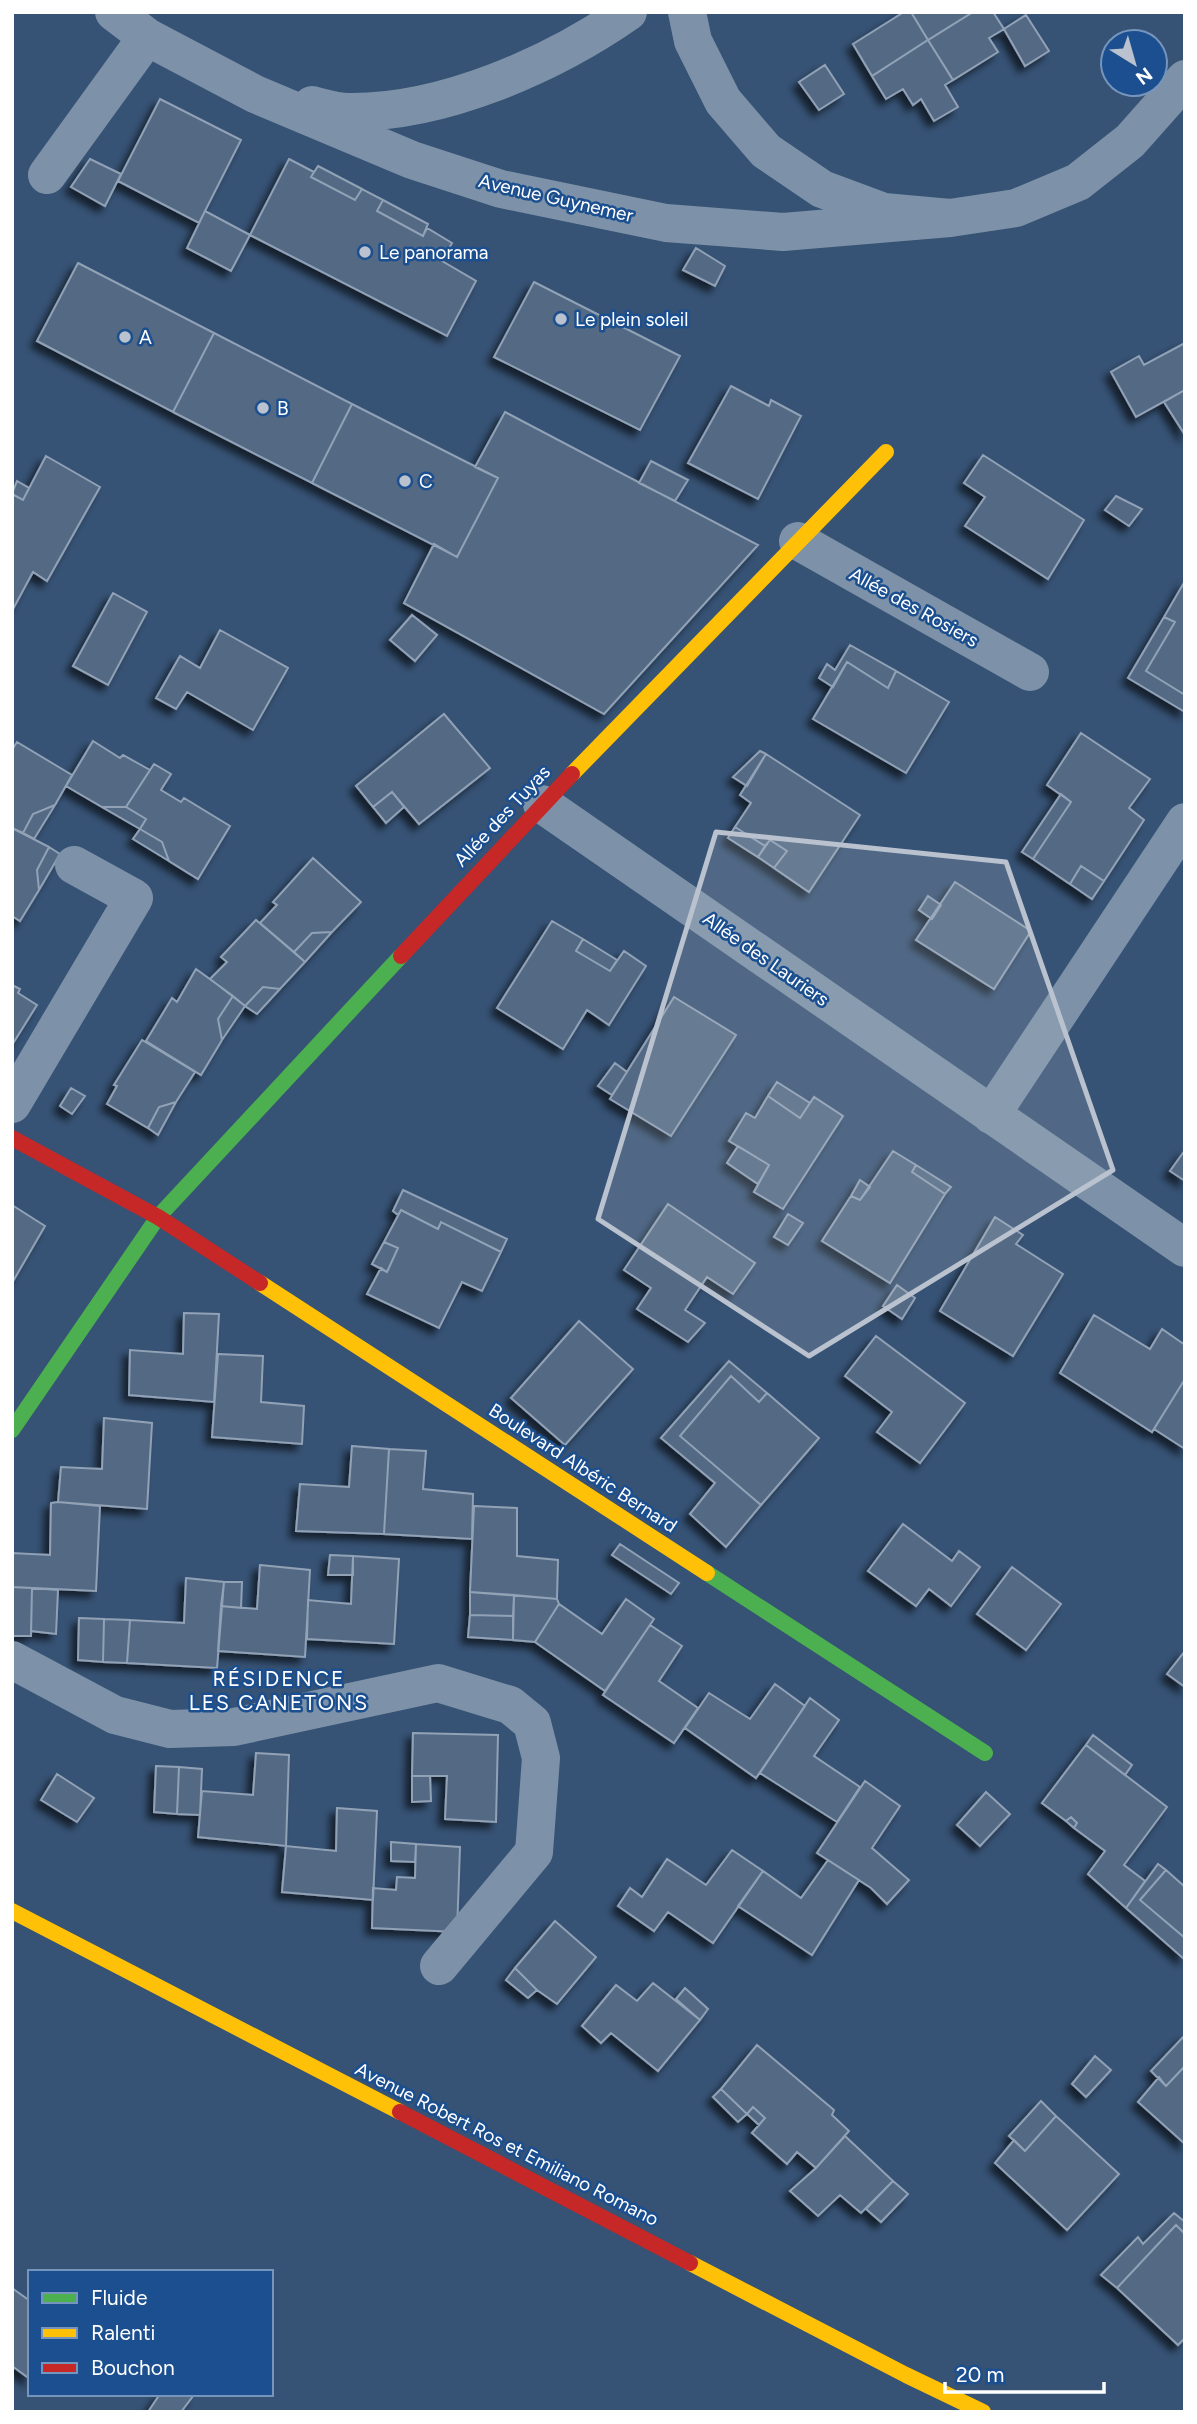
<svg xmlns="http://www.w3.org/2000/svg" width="1197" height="2424" font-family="Figtree,sans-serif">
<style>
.building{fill:#526984;stroke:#92a2b6;stroke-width:2;filter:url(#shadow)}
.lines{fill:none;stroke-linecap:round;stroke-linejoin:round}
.street{stroke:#7d92a8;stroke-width:38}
.fast{stroke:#4caf50;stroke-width:16}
.slow{stroke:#ffc107;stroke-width:16}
.jam{stroke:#c62828;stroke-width:16}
.marked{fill:#b9c2ce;fill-opacity:0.2;stroke:#b9c2ce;stroke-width:5;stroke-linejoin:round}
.poi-dot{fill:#b9c2ce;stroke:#1b4f8f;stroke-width:2.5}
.labels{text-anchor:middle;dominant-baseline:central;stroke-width:5;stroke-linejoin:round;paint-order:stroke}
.street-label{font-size:19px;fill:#fff;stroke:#1b4f8f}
.poi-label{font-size:19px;fill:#fff;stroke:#1b4f8f;text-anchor:start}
.neighbourhood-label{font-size:21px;letter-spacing:2px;fill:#fff;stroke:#1b4f8f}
</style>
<defs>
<filter id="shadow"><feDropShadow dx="-6" dy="6" stdDeviation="3.5" flood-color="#0009"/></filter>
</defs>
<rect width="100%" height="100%" fill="#365274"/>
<path class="building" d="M 904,12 L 911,12 L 928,40 L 872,76 L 853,44 Z
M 911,12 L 973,12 L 928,40 Z
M 973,12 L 993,12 L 1004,29 L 989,38 L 998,52 L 953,80 L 928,40 Z
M 1026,15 L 1049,51 L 1025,66 L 1004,29 Z
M 928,40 L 953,80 L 945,85 L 958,107 L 934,121 L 921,99 L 913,105 L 903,89 L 886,99 L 872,76 Z
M 825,65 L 844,94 L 819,110 L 799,82 Z
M 160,99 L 241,140 L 199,223 L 118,181 Z
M 90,159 L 121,174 L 105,206 L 71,187 Z
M 289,159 L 314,172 L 311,177 L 355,200 L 362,189 L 383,200 L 377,211 L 423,236 L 427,228 L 452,243 L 442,261 L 476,281 L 447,336 L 250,235 Z
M 318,166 L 362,189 L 355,200 L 311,177 Z
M 383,200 L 428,224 L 423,236 L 377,211 Z
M 205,211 L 250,235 L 231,271 L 187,248 Z
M 696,248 L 725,266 L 715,286 L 683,270 Z
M 78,263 L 214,333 L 173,412 L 37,341 Z
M 534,282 L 680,356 L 640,430 L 494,357 Z
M 214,333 L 352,404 L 312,483 L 173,412 Z
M 1185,343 L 1185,390 L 1136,417 L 1111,372 L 1139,356 L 1144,365 Z
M 731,386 L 769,406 L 771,400 L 801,416 L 758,499 L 688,463 Z
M 1185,390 L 1185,435 L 1164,402 Z
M 352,404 L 498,478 L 457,557 L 312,483 Z
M 505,412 L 758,545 L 604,714 L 404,603 L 434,544 L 457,557 L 498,478 L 475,467 Z
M 983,455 L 1084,520 L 1048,579 L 965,526 L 985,497 L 964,483 Z
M 46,456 L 100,487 L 47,581 L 33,572 L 12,611 L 12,494 L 23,500 Z
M 651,461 L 688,480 L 675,501 L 639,483 Z
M 17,481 L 29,488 L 23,500 L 12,494 Z
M 1116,496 L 1142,509 L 1129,526 L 1105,510 Z
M 1185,581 L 1185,695 L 1146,671 L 1175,622 L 1164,617 Z
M 113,593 L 147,612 L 108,685 L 73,666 Z
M 412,615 L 437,635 L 415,661 L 390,640 Z
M 1164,617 L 1175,622 L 1146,671 L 1185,695 L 1185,712 L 1128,678 Z
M 220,630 L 288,668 L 253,730 L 187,692 L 176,709 L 156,698 L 180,656 L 200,668 Z
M 850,645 L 896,671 L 888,688 L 847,662 L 833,687 L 819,678 L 827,664 L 835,670 Z
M 847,662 L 888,688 L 896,671 L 949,702 L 906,773 L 813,719 Z
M 444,714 L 490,768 L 419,824 L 392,792 L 373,807 L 356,786 Z
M 1081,733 L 1150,779 L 1129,808 L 1144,820 L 1104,881 L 1081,866 L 1070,884 L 1033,859 L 1071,802 L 1047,785 Z
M 93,741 L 120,758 L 123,755 L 150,770 L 126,807 L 102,807 L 66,786 Z
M 17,742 L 72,775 L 55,805 L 33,814 L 23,833 L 12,828 L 12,750 Z
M 760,751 L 766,754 L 747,786 L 733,777 Z
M 766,754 L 860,815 L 809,892 L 774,868 L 787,851 L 770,840 L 765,846 L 735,827 L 751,803 L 740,795 Z
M 154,764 L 171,774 L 161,790 L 181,802 L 184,798 L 230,826 L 198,879 L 169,861 L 162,842 L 140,829 L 146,819 L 126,807 Z
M 392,792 L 404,807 L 386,823 L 373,807 Z
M 1061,794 L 1071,802 L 1033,859 L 1022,852 Z
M 55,805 L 34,839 L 23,833 L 33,814 Z
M 102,807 L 126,807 L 146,819 L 140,829 Z
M 735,827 L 765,846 L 758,857 L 728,838 Z
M 12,828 L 49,847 L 37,870 L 39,890 L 20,921 L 12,916 Z
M 140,829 L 162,842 L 169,861 L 133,839 Z
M 770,840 L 787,851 L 774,868 L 758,857 Z
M 49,847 L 60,854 L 39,890 L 37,870 Z
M 313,858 L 361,902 L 332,932 L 312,933 L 294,952 L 260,923 L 277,905 L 273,902 Z
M 1081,866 L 1104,881 L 1092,899 L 1070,884 Z
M 955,882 L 1031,931 L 994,989 L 916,940 Z
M 928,896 L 941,905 L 932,919 L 919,910 Z
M 256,920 L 305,962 L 280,989 L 263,987 L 245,1006 L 210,979 L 227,962 L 221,957 Z
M 552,921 L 583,939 L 576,951 L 610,971 L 624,951 L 646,966 L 609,1025 L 587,1010 L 563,1049 L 497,1008 Z
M 332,932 L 305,962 L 294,952 L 312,933 Z
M 583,939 L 617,960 L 610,971 L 576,951 Z
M 196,969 L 233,996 L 218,1019 L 222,1040 L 201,1075 L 146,1041 L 172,998 L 177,1002 Z
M 12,985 L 20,989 L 18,993 L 37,1005 L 12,1045 Z
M 263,987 L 280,989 L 257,1014 L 245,1006 Z
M 233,996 L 245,1006 L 222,1040 L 218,1019 Z
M 674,997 L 736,1035 L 671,1136 L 610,1099 Z
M 142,1040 L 195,1072 L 176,1102 L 159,1107 L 148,1128 L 107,1104 L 117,1086 L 114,1085 Z
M 615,1063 L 627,1072 L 612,1095 L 598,1086 Z
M 777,1082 L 810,1103 L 800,1118 L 768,1096 Z
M 71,1088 L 85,1096 L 72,1114 L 60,1106 Z
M 768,1096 L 800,1118 L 814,1097 L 843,1116 L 783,1209 L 754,1192 L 769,1165 L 729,1141 L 746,1113 L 755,1118 Z
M 176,1102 L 158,1135 L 148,1128 L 159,1107 Z
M 738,1146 L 769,1165 L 758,1184 L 727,1163 Z
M 1185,1150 L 1185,1181 L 1170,1171 Z
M 893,1151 L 916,1165 L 912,1172 L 945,1194 L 890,1283 L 822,1241 L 851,1196 L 860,1200 Z
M 916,1165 L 951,1187 L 945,1194 L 912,1172 Z
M 860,1180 L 870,1187 L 860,1200 L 851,1196 Z
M 403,1190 L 507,1239 L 501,1252 L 441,1222 L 438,1229 L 401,1210 L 398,1215 L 393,1211 Z
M 668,1204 L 755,1263 L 733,1294 L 707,1277 L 685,1310 L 705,1323 L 688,1342 L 637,1309 L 651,1288 L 624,1270 Z
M 12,1205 L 45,1226 L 12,1283 Z
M 401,1210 L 438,1229 L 441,1222 L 501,1252 L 482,1291 L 462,1282 L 439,1328 L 367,1294 L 381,1268 L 387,1272 L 398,1248 L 384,1242 Z
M 788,1214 L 803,1223 L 788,1245 L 774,1237 Z
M 995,1217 L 1023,1235 L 1016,1244 L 1063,1274 L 1013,1356 L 940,1311 Z
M 384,1242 L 398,1248 L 387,1272 L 372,1264 Z
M 897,1285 L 915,1298 L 902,1319 L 883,1306 Z
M 184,1313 L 219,1314 L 214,1402 L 129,1395 L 130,1350 L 183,1354 Z
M 1094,1315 L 1150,1349 L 1162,1329 L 1185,1345 L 1185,1379 L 1152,1432 L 1060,1373 Z
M 579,1321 L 633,1369 L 565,1445 L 511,1398 Z
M 876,1336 L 965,1403 L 920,1463 L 877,1432 L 892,1412 L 845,1376 Z
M 218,1354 L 263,1356 L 261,1402 L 304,1406 L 302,1444 L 212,1437 Z
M 729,1361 L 767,1393 L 759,1402 L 731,1376 L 680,1436 L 761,1505 L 726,1547 L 690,1514 L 715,1483 L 661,1438 Z
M 731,1376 L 759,1402 L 767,1393 L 819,1438 L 761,1505 L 680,1436 Z
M 1185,1379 L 1185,1449 L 1154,1429 Z
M 104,1418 L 152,1423 L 147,1509 L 58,1502 L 61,1467 L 102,1469 Z
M 352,1446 L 389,1449 L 384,1534 L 296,1531 L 300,1484 L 349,1487 Z
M 389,1449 L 426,1451 L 423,1489 L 473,1494 L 472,1539 L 384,1534 Z
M 58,1502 L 100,1506 L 96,1591 L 12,1587 L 12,1553 L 50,1555 L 51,1503 Z
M 474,1506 L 517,1508 L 517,1556 L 558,1560 L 557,1599 L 470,1592 Z
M 903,1524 L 952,1561 L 959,1551 L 980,1567 L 951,1606 L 929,1589 L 916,1606 L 868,1571 Z
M 620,1544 L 679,1583 L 671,1594 L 612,1555 Z
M 330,1555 L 353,1556 L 353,1575 L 328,1575 Z
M 353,1556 L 399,1559 L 394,1644 L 307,1639 L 308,1600 L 351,1604 Z
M 260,1565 L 310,1570 L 305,1657 L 218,1651 L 221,1606 L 257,1609 Z
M 1012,1567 L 1061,1604 L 1026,1650 L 977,1614 Z
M 186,1578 L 224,1582 L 217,1668 L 127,1663 L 130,1620 L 184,1623 Z
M 224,1582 L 242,1582 L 241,1608 L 221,1606 Z
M 12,1587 L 32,1588 L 31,1636 L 12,1636 Z
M 32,1588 L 58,1590 L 56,1634 L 31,1631 Z
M 470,1592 L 514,1595 L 513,1616 L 470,1615 Z
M 514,1595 L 557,1599 L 559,1604 L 535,1642 L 513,1640 Z
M 626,1599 L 654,1619 L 605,1691 L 535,1642 L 559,1604 L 602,1634 Z
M 470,1615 L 513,1616 L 513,1640 L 468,1637 Z
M 79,1618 L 104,1619 L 103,1662 L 78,1660 Z
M 104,1619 L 130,1620 L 127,1663 L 103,1662 Z
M 650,1625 L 682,1646 L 659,1681 L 698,1708 L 674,1743 L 603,1695 Z
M 1185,1651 L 1185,1687 L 1167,1674 Z
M 775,1684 L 805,1706 L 756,1778 L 685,1728 L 709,1693 L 750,1719 Z
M 810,1698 L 839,1720 L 814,1756 L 860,1787 L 837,1822 L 760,1773 Z
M 413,1733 L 498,1735 L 496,1822 L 445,1819 L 447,1776 L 412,1776 Z
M 1093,1735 L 1132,1765 L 1125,1775 L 1086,1745 Z
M 1086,1745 L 1167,1807 L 1124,1865 L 1145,1881 L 1126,1908 L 1088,1874 L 1105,1851 L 1074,1828 L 1077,1823 L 1071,1817 L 1066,1821 L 1042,1803 Z
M 256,1753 L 289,1755 L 286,1846 L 198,1837 L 202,1791 L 253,1795 Z
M 156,1766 L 179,1767 L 177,1814 L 154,1812 Z
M 179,1767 L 202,1769 L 200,1815 L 177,1814 Z
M 57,1774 L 94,1798 L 77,1822 L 41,1800 Z
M 412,1776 L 430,1776 L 431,1801 L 412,1802 Z
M 865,1781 L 900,1806 L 872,1848 L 909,1880 L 887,1904 L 871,1888 L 817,1853 Z
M 986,1792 L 1010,1814 L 980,1846 L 957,1825 Z
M 337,1808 L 377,1811 L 373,1900 L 282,1892 L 286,1846 L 336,1851 Z
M 1071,1817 L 1077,1823 L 1074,1828 L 1066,1821 Z
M 391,1842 L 416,1844 L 415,1862 L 391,1861 Z
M 416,1844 L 460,1847 L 457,1932 L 372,1928 L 373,1888 L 396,1890 L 397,1877 L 415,1878 Z
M 732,1850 L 763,1871 L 713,1943 L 668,1912 L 654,1931 L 618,1906 L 630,1888 L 642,1897 L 667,1859 L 706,1885 Z
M 828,1860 L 859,1880 L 812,1955 L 738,1906 L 763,1871 L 801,1898 Z
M 1158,1864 L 1166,1870 L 1140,1900 L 1185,1938 L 1184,1959 L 1126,1908 Z
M 1166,1870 L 1185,1887 L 1185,1938 L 1140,1900 Z
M 555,1921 L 596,1957 L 557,2004 L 537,1990 L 515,1968 Z
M 515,1968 L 537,1990 L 528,1998 L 506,1980 Z
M 653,1983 L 700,2020 L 658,2071 L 611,2033 L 601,2043 L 582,2026 L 616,1985 L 637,2001 Z
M 685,1988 L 708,2009 L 700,2020 L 676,1999 Z
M 1185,2035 L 1185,2066 L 1166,2086 L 1151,2071 Z
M 757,2045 L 834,2110 L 832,2115 L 849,2131 L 816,2168 L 797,2152 L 787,2164 L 752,2133 L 765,2118 L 753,2107 L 747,2114 L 721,2089 Z
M 1095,2056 L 1111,2070 L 1086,2097 L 1072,2084 Z
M 1185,2066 L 1185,2144 L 1138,2102 L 1159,2077 L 1166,2086 Z
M 721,2089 L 747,2114 L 738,2122 L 713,2097 Z
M 1041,2101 L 1056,2116 L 1025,2151 L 1009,2136 Z
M 753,2107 L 765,2118 L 759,2125 L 747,2114 Z
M 1056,2116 L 1119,2174 L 1067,2230 L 995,2163 L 1014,2140 L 1025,2151 Z
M 845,2136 L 893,2181 L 861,2213 L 840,2195 L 818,2216 L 790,2191 L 816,2168 Z
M 893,2181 L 908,2194 L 881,2222 L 866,2209 Z
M 1174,2213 L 1185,2222 L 1185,2234 L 1176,2225 L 1117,2288 L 1101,2275 L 1138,2237 L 1143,2244 Z
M 1176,2225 L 1185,2234 L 1185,2338 L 1178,2345 L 1117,2288 Z
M 12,2288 L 30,2301 L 30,2379 L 12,2366 Z
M 160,2394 L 191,2394 L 193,2396 L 181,2412 L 148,2412 Z"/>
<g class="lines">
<path class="street" d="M 114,12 L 147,37 L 255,94 L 412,160 L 501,189 L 666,223 L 783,232 L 950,218
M 687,12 L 693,41 L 723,101 L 766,151 L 822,189 L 884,212 L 950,218 L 1016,208 L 1078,182 L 1130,141 L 1185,79
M 312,105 C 324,108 337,112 349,112 C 443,113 552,65 628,12
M 47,175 L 147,37
M 798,541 L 1030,672
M 542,804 L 1185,1248
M 12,1104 L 134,898 L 74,865
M 991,1115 L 1185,822
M 12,1660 L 115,1715 L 170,1729 L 234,1727 L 438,1683 L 510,1705 L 532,1723 L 541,1758 L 534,1852 L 439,1966"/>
<path class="fast" d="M 12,1430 L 158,1217 L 401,956
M 707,1573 L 985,1753"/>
<path class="slow" d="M 572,774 L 886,452
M 260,1283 L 707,1573
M 12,1911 L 400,2112
M 690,2263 L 906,2375 L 983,2412"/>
<path class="jam" d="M 401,956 L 572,774
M 12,1138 L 158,1217 L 260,1283
M 400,2112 L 690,2263"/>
</g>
<path class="marked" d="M 716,832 L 1006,862 L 1113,1170 L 809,1356 L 598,1219 Z"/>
<g class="poi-dot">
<circle cx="365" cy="252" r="7"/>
<circle cx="561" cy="319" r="7"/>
<circle cx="125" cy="337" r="7"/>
<circle cx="263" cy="408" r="7"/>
<circle cx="405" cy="481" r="7"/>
</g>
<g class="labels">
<g class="street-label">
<text transform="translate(556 198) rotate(13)">Avenue Guynemer</text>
<text transform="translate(914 607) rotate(29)">Allée des Rosiers</text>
<text transform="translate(502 816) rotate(-47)">Allée des Tuyas</text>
<text transform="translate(766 959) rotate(35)">Allée des Lauriers</text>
<text transform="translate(583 1468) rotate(33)">Boulevard Albéric Bernard</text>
<text transform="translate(507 2144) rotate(27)">Avenue Robert Ros et Emiliano Romano</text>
</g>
<g class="poi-label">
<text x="379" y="252">Le panorama</text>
<text x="575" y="319">Le plein soleil</text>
<text x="139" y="337">A</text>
<text x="277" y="408">B</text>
<text x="419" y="481">C</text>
</g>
<g class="neighbourhood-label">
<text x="279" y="1678">RÉSIDENCE<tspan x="279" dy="24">LES CANETONS</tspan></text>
</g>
</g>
<rect width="1197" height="2424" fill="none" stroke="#ffffff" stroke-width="28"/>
<rect x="28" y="2270" width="245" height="126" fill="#1b4f8f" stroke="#7695bc" stroke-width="2"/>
<rect x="42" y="2293" width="35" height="10" fill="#4caf50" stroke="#7695bc" stroke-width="2"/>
<text x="91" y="2305" font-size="21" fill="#ffffff">Fluide</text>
<rect x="42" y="2328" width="35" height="10" fill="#ffc107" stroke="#7695bc" stroke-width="2"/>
<text x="91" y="2340" font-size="21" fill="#ffffff">Ralenti</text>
<rect x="42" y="2363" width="35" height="10" fill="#c62828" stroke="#7695bc" stroke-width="2"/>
<text x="91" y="2375" font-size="21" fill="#ffffff">Bouchon</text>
<g transform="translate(1134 63) rotate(143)"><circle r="33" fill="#1b4f8f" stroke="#7695bc" stroke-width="2"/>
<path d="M0-5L12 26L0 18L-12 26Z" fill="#b9c2ce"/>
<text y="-10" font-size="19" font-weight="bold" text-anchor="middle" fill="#ffffff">N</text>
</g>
<path d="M945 2382v10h159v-10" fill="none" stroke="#ffffff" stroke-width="3.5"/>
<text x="956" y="2382" font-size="21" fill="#ffffff" stroke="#1b4f8f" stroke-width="5" paint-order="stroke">20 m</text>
</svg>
